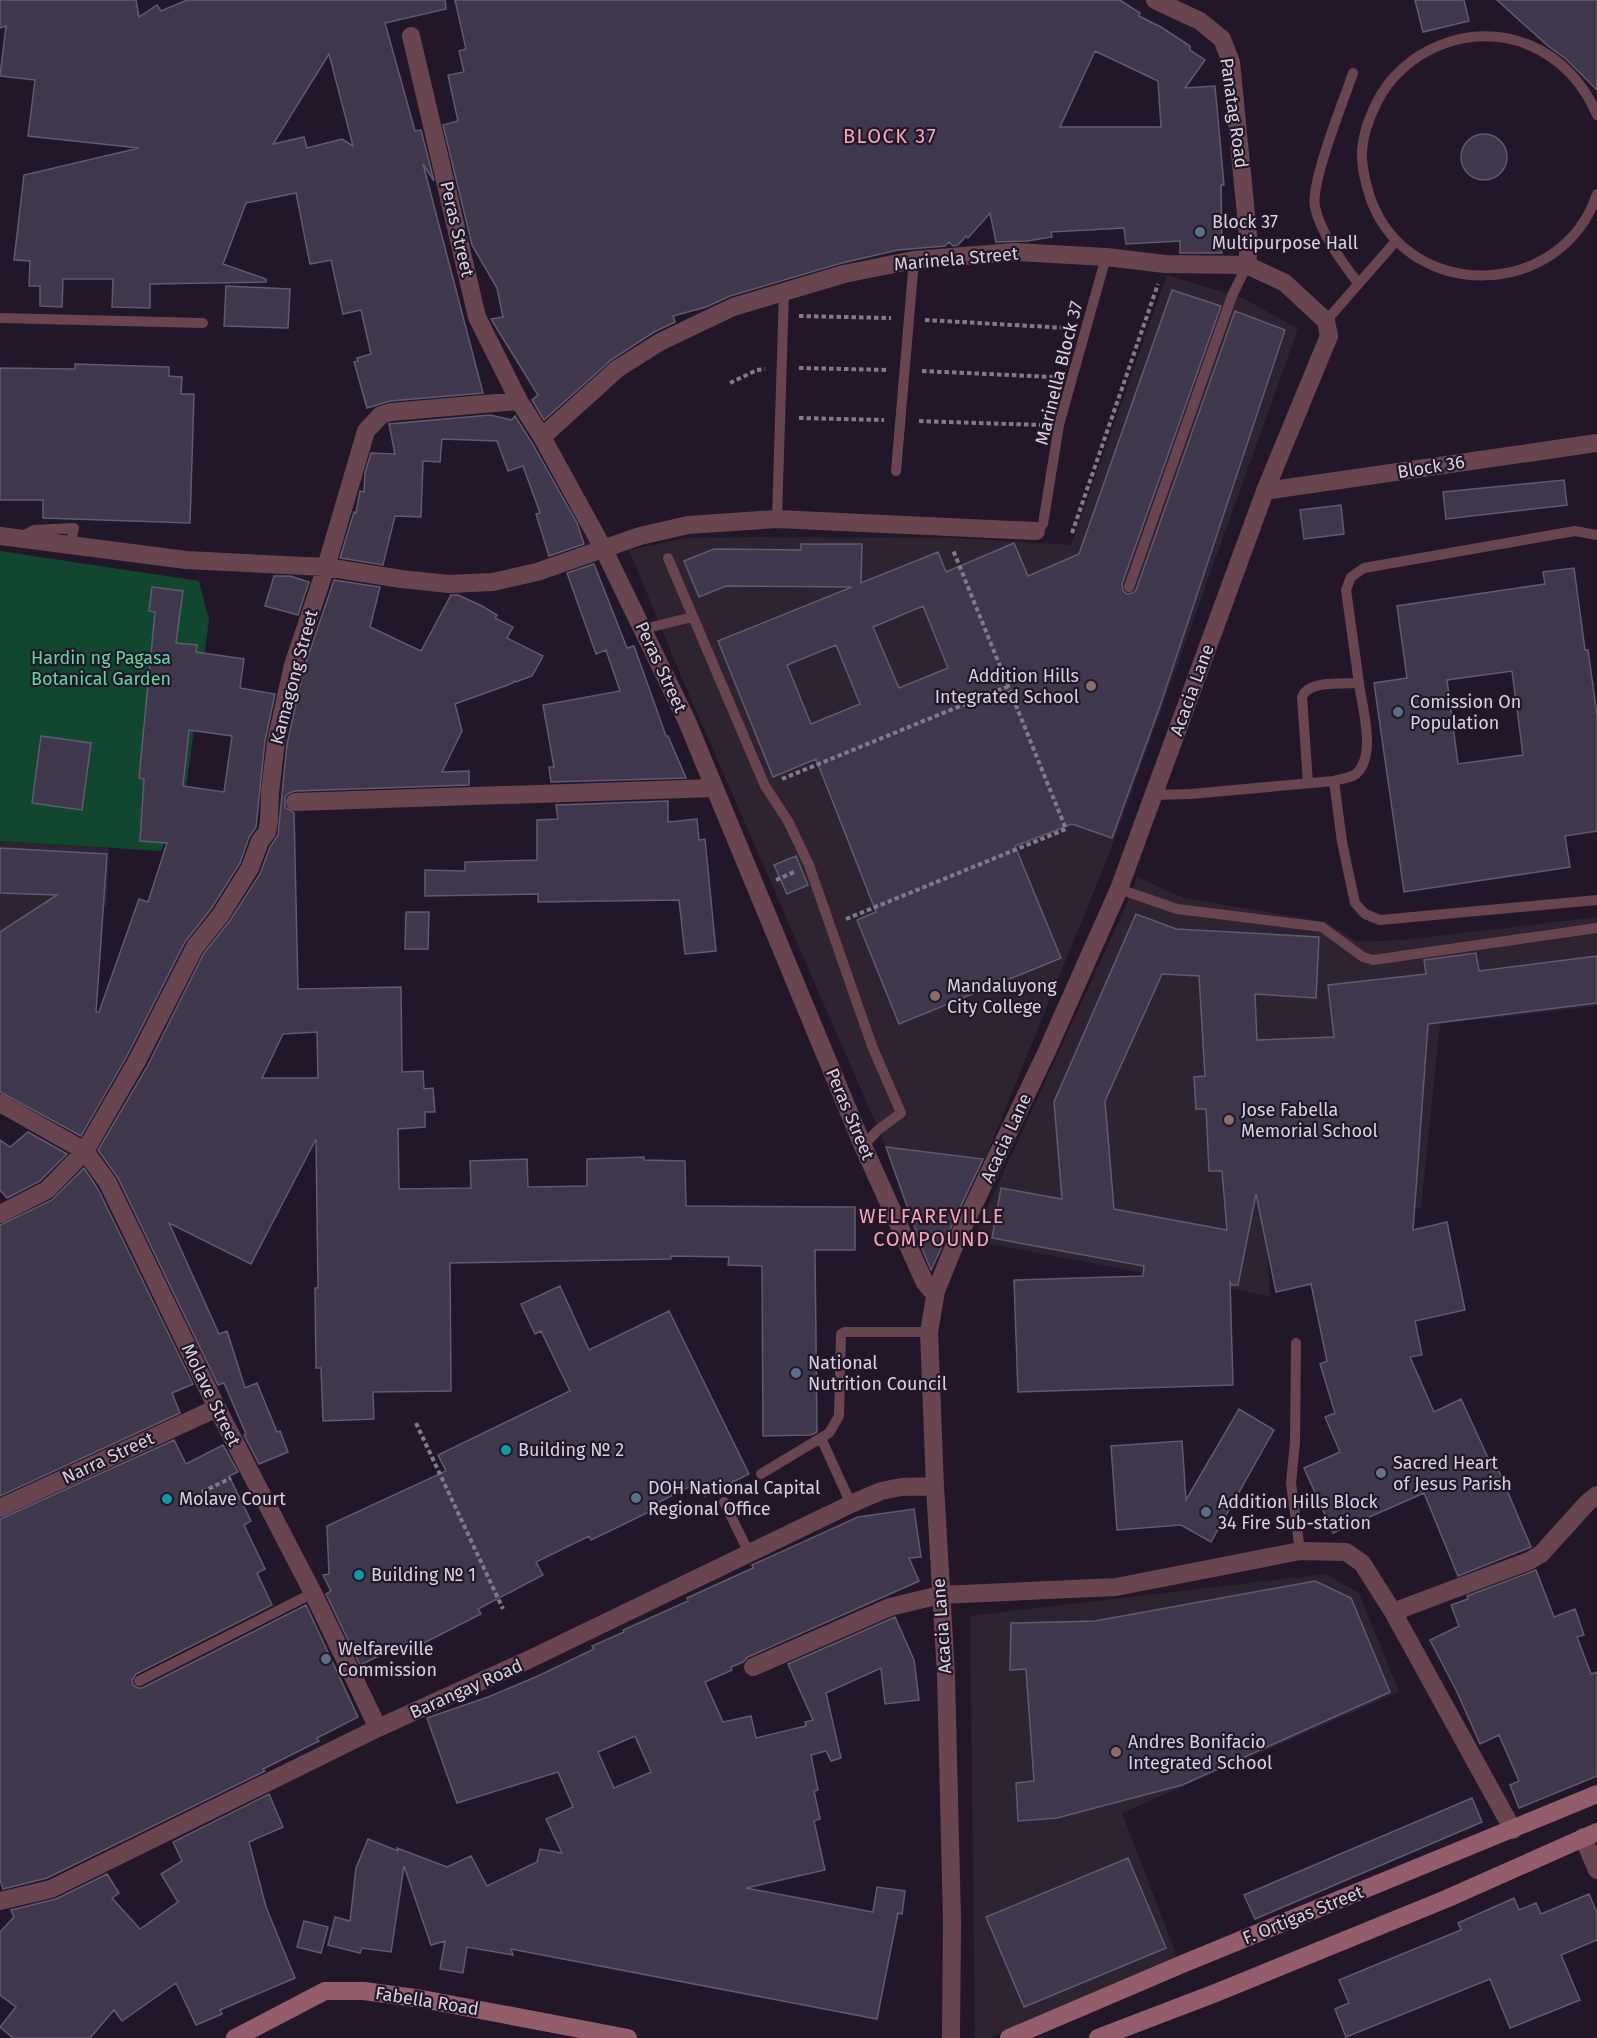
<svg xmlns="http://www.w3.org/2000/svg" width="1597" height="2038" font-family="'Fira Sans',sans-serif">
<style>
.education{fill:#2e2330}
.green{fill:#12472f}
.building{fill:#3f384d;stroke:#615a70;stroke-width:1.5;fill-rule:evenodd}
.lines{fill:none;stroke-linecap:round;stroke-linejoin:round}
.path{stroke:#837a88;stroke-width:4;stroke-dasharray:4.5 3;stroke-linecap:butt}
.lane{stroke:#69464f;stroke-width:10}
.street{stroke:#69464f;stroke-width:18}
.secondary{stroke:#945d6c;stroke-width:18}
.service-dot{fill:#5c6f8a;stroke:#221728;stroke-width:2}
.education-dot{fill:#8d6e63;stroke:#221728;stroke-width:2}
.culture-dot{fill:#0f9aa8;stroke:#221728;stroke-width:2}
.worship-dot{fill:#6b7280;stroke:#221728;stroke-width:2}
.labels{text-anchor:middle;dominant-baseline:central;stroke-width:4.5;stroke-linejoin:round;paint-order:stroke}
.street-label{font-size:18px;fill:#d9d2de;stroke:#221728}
.poi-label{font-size:18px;fill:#d9d2de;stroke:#221728;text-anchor:start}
.park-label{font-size:18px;fill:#5dd9a0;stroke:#221728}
.neighbourhood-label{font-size:20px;letter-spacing:1.5px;fill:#f8a5b8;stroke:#221728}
</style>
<rect width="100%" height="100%" fill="#221728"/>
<path class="education" d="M 1167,275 L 1243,298 L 1298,329 L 1113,844 L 985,1159 L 886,1147 L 678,669 L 629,550 L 687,538 L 748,537 L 955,538 L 1071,545 Z
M 0,841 L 109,848 L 107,904 L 88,934 L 0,985 Z
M 1137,877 L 1184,898 L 1326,922 L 1357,942 L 1404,940 L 1597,917 L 1597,1006 L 1440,1024 L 1421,1208 L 1266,1231 L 1270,1296 L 972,1241 L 1128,901 Z
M 1325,1574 L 1359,1593 L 1399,1692 L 1122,1813 L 1177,1956 L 990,2038 L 975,2038 L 970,1616 Z"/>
<path class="green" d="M 0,551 L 199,581 L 209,620 L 186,788 L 161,851 L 0,841 Z"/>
<path class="building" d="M 0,0 L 136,0 L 139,17 L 157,5 L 161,11 L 187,0 L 445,0 L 446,9 L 385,23 L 415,131 L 421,130 L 434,181 L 423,164 L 483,393 L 390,401 L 367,408 L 354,362 L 358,361 L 357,358 L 371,354 L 361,310 L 343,314 L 331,260 L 310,264 L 296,193 L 246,203 L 223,264 L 266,279 L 266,282 L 150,284 L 150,308 L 112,307 L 113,279 L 63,279 L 62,307 L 40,306 L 40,286 L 29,286 L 30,261 L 14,260 L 24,175 L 139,148 L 28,136 L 35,80 L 0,76 L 6,26 L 0,28 ZM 329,54 L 353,146 L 342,139 L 307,148 L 304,137 L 273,144 Z
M 455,0 L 1120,0 L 1140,13 L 1139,16 L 1161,27 L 1190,46 L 1190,50 L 1205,60 L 1185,88 L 1215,86 L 1224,185 L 1221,185 L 1222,253 L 1180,253 L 1180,241 L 1126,244 L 1124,228 L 1051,232 L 1052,237 L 1027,241 L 996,242 L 990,213 L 968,238 L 966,236 L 958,245 L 953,246 L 949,242 L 945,246 L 898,250 L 842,263 L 730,296 L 706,307 L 673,316 L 675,322 L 654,332 L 611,360 L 544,420 L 532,400 L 538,395 L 491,319 L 503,317 L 497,288 L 472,245 L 443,125 L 458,121 L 448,75 L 464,72 L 459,51 L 466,49 ZM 1095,51 L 1158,81 L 1161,127 L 1060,127 Z
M 1415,0 L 1464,0 L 1469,21 L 1423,32 Z
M 1497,0 L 1597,0 L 1597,90 L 1566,59 L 1548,46 Z
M1461 157a23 23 0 1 1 46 0a23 23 0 1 1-46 0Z
M 226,286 L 290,289 L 288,328 L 224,326 Z
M 1172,290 L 1221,306 L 1122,584 L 1123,591 L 1127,594 L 1133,593 L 1136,590 L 1235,311 L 1285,330 L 1160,706 L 1112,838 L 1072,824 L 1015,846 L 1061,958 L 899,1024 L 857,920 L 876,912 L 816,759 L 773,777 L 718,641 L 852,587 L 726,586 L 699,597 L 684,561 L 714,549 L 801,550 L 801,544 L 862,544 L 861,583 L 938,552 L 946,572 L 1014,543 L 1028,576 L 1079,554 ZM 923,606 L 948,668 L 899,688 L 873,627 ZM 836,645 L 860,704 L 811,724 L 787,665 Z
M 75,364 L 169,367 L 169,376 L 182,377 L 181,394 L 194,394 L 190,523 L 43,518 L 43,500 L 0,500 L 0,368 L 75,369 Z
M 490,415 L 512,420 L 515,416 L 532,443 L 577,523 L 584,544 L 549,556 L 536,514 L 540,513 L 523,466 L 508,471 L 497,441 L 442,439 L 440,462 L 423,461 L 421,517 L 395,516 L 383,565 L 340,558 L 354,512 L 356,513 L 360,491 L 364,492 L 365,473 L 371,453 L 395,454 L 389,424 Z
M 1564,480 L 1567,505 L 1446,519 L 1443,492 Z
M 1341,505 L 1344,534 L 1304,539 L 1300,510 Z
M 594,564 L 627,648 L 634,646 L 666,736 L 668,736 L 686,778 L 551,782 L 549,767 L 554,767 L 543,705 L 620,691 L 606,650 L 596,654 L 567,573 Z
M 1574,568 L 1585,650 L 1588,650 L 1597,715 L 1597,831 L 1565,836 L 1570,867 L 1404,892 L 1374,683 L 1407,678 L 1397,606 L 1545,584 L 1543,572 ZM 1512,671 L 1523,755 L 1458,764 L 1447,680 Z
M 274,576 L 290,576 L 309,582 L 298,615 L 265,606 Z
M 334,580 L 380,587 L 370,627 L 421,651 L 451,595 L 458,595 L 482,606 L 497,615 L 495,618 L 513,627 L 507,638 L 543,656 L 532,676 L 516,682 L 514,681 L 513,683 L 455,704 L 462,731 L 442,772 L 469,771 L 469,785 L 295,791 L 289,793 L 285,797 L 285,807 L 294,813 L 298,989 L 401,987 L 402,1072 L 423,1071 L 424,1089 L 433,1088 L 435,1112 L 425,1112 L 425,1127 L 398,1129 L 399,1189 L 471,1188 L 470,1161 L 527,1159 L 528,1187 L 587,1186 L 587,1159 L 644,1157 L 644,1160 L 685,1161 L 686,1206 L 855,1207 L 855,1250 L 815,1250 L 817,1432 L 811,1435 L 763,1436 L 762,1266 L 728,1265 L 729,1257 L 671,1256 L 671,1259 L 450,1263 L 451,1391 L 373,1392 L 374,1419 L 323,1421 L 321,1368 L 316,1368 L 315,1288 L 318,1288 L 316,1139 L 251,1264 L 169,1223 L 219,1334 L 227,1331 L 245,1388 L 257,1383 L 277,1432 L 280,1431 L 288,1452 L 259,1464 L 244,1435 L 246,1434 L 224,1383 L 218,1385 L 118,1178 L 98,1150 L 147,1067 L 204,953 L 229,922 L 260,874 L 270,847 L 278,835 L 287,744 L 304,668 ZM 317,1032 L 318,1078 L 262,1078 L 283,1034 Z
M 152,587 L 183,591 L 176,643 L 197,645 L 196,652 L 244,659 L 240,688 L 275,694 L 265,741 L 256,827 L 249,837 L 240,863 L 211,909 L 185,942 L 127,1056 L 81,1136 L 0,1092 L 0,932 L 57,895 L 0,893 L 0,848 L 107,854 L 96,1012 L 99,1012 L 139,899 L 148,902 L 167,843 L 140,841 L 144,779 L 139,778 L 155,612 L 149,611 ZM 189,730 L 232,736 L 224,792 L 183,786 Z
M 41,736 L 91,743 L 82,810 L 32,803 Z
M 668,801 L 668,822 L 697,819 L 699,840 L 705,839 L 716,951 L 685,954 L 679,900 L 538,902 L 538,894 L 425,896 L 425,870 L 465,871 L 465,862 L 537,860 L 537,820 L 558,819 L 556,805 Z
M 796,856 L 808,885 L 787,894 L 774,865 Z
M 406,912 L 429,912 L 428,949 L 405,949 Z
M 1136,914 L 1176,929 L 1319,937 L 1316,998 L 1255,994 L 1257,1040 L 1334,1037 L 1328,985 L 1426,974 L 1424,960 L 1476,953 L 1479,971 L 1597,956 L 1597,1003 L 1428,1024 L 1413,1230 L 1447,1222 L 1465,1310 L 1415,1321 L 1422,1355 L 1410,1357 L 1434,1412 L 1461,1399 L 1494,1471 L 1498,1469 L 1531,1547 L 1458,1576 L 1424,1493 L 1333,1533 L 1304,1468 L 1340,1452 L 1325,1417 L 1335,1413 L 1320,1364 L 1327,1361 L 1311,1284 L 1276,1292 L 1256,1194 L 1238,1285 L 1232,1285 L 1230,1282 L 1233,1385 L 1018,1392 L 1014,1280 L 1143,1276 L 1144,1266 L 992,1238 L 1001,1188 L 1062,1199 L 1054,1102 ZM 1162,974 L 1199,976 L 1205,1076 L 1194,1077 L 1196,1109 L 1206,1109 L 1209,1171 L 1222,1171 L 1227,1230 L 1114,1209 L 1105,1101 Z
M 28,1132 L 67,1154 L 40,1181 L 7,1198 L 0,1190 L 0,1140 L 10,1147 Z
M 886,1147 L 983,1159 L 931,1270 L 923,1251 Z
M 84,1168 L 98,1189 L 193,1384 L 172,1393 L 180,1413 L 0,1496 L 0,1225 L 52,1200 Z
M 560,1286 L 589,1350 L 669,1311 L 749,1474 L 705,1496 L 699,1482 L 647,1508 L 649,1512 L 591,1540 L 589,1536 L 536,1562 L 543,1575 L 478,1609 L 481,1614 L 416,1647 L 413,1640 L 360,1665 L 326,1594 L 331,1591 L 323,1575 L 329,1574 L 327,1526 L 446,1471 L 438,1455 L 570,1391 L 541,1331 L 535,1334 L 521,1304 Z
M 1239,1409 L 1274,1430 L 1211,1542 L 1181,1525 L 1117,1530 L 1111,1446 L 1182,1441 L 1186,1500 Z
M 174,1440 L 186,1464 L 223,1445 L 238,1472 L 229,1476 L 251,1521 L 244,1525 L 265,1569 L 257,1573 L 272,1605 L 136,1674 L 132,1680 L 133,1685 L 138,1688 L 142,1688 L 306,1605 L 358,1717 L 317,1738 L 319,1741 L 263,1769 L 265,1771 L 47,1878 L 3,1889 L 0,1880 L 0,1519 Z
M 914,1509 L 921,1557 L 909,1558 L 919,1581 L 748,1657 L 743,1662 L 731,1667 L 732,1670 L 705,1682 L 723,1722 L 751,1716 L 756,1738 L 806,1726 L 805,1722 L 813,1720 L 788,1664 L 895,1617 L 914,1660 L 919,1700 L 885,1704 L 881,1668 L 826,1693 L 841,1758 L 831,1761 L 826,1751 L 811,1755 L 818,1790 L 814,1791 L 820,1819 L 814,1821 L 825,1870 L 746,1888 L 873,1912 L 877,1887 L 905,1891 L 902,1914 L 898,1913 L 877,2019 L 511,1949 L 513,1955 L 467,1947 L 463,1973 L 440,1969 L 445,1941 L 431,1945 L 404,1866 L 391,1952 L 362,1948 L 360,1953 L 328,1945 L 335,1917 L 350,1921 L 356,1868 L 368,1839 L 398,1851 L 397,1848 L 447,1867 L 471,1856 L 487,1886 L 537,1862 L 540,1849 L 562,1853 L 546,1819 L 573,1807 L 558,1772 L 457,1803 L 427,1718 L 488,1697 L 538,1676 L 594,1649 L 592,1646 L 624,1632 L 623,1630 L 688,1601 L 687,1598 L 753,1568 L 752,1565 L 858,1517 ZM 635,1736 L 651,1772 L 614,1788 L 598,1752 Z
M 1536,1570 L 1554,1617 L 1575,1609 L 1584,1635 L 1577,1637 L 1591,1674 L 1597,1672 L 1597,1776 L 1519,1808 L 1510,1785 L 1519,1781 L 1499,1735 L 1480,1744 L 1457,1692 L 1430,1640 L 1459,1626 L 1451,1605 L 1468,1599 L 1467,1596 Z
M 1315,1581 L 1351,1598 L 1390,1692 L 1182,1785 L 1057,1818 L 1018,1821 L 1016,1783 L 1034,1781 L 1026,1669 L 1010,1670 L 1011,1623 L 1095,1621 Z
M 269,1794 L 283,1827 L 249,1842 L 266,1907 L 295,1978 L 220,2010 L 222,2014 L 196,2025 L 176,1983 L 122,2021 L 114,2010 L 90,2038 L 13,2038 L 0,2027 L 16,2007 L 0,1995 L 0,1932 L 14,1917 L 11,1910 L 56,1899 L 107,1874 L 119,1893 L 112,1898 L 140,1929 L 178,1902 L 161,1874 L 182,1861 L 173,1842 Z
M 1472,1798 L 1482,1822 L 1255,1919 L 1244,1895 Z
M 1128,1858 L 1166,1948 L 1024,2007 L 986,1917 Z
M 1589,1894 L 1597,1913 L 1597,1940 L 1561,1955 L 1580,2000 L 1510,2028 L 1490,1979 L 1346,2037 L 1335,2009 L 1349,2003 L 1339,1980 L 1461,1930 L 1458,1923 L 1514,1898 L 1519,1910 L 1536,1903 L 1541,1914 Z
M 304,1921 L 328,1927 L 321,1953 L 297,1947 Z"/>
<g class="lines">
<path class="path" d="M 799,316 L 891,318
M 925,320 L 1067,328
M 799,368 L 888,370
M 922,371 L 1053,377
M 730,383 L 757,370 L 765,369
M 799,418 L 884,420
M 919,421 L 1040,425
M 1072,533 L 1158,284
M 782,779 L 1009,686
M 776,880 L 794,872
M 846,919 L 1066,829 L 953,550
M 416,1423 L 503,1609
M 202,1492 L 231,1478"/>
<path class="lane" d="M 1353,73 C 1344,100 1310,183 1315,207 C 1321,234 1342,262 1358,283
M 1597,115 C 1584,84 1561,58 1529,45 C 1472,21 1402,49 1376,104 C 1369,118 1363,135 1362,151 C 1361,168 1366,185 1371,200 C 1410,304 1562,299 1597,194
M 0,318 L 203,323
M 1326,321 L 1396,241
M 896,471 L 914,260
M 777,519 L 784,290
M 1036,531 L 1043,524 L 1059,425 L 1106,257
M 21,537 L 34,530 L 74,528 L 70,546
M 668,558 L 765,786 L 788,821 L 809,865 L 872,1046 L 901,1113 L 878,1130 L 863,1146
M 1129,587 L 1232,296 L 1247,265
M 644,629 L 692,617
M 1334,781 L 1342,842 L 1355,903 L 1365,914 L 1380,920 L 1597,900
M 1308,783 L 1302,697 C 1309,680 1343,684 1359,683 L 1346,590 L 1351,577 L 1364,568 L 1575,531 L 1597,535
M 1153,795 L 1191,794 L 1334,781 C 1340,779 1351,778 1356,774 C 1377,755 1362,708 1359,683
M 1119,889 L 1177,909 L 1322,927 L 1363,957 L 1373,960 L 1597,928
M 1296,1343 L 1295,1442 L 1291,1483 L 1300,1551
M 821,1438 L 851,1504
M 761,1474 L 829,1433 L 839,1416 L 841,1334 L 845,1332 L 929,1332
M 724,1502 L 749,1553
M 139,1681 L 313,1593"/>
<path class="street" d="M 1155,0 L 1200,21 L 1222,39 L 1231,62 L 1249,245 L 1247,265
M 411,36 L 477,317 L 519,401 L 542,437 L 603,548 L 686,719 L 863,1146 L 925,1283 L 931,1290 L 936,1291
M 542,437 L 617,369 L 660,342 L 733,307 L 844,274 L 914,260 L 1014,252 L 1106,257 L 1165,264 L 1247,265 L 1285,283 L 1326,321 L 1329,336 L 1265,491 L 1119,889 L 1047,1051 L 955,1244 L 936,1291 L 929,1332 L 935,1486 L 946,1675 L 952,1920 L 951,2038
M 1265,491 L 1597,443
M 0,536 L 186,560 L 326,567 L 401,579 L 449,584 L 493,582 L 537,572 L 640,536 L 688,525 L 777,519 L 1036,531
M 295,802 L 715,788
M 0,1103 L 85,1151 L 108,1183 L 217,1408 L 313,1593 L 378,1728
M 0,1214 L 47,1190 L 85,1151 L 137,1061 L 195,947 L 220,916 L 250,868 L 260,841 L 267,832 L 269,821 L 270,792 L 276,742 L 293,665 L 326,567 L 366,431 L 381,415 L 391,412 L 519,401
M 0,1508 L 217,1408
M 1393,1612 L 1529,1561 L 1541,1554 L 1588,1502 L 1597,1495
M 753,1667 L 890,1607 L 940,1595 L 1116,1587 L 1300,1551 L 1346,1552 L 1362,1563 L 1393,1612 L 1513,1830
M 1583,1837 L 1597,1870
M 0,1901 L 51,1889 L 378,1728 L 528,1660 L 851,1504 L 881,1491 L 901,1487 L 935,1486"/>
<path class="secondary" d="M 235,2038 L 325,1991 L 364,1991 L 422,1999 L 628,2038
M 1009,2038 L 1180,1965 L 1597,1794
M 1098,2038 L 1213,1994 L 1446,1899 L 1597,1832"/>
</g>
<g class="service-dot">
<circle cx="1200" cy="232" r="6"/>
<circle cx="1398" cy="712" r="6"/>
<circle cx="796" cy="1373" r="6"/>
<circle cx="636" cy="1498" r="6"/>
<circle cx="1206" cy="1512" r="6"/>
<circle cx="326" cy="1659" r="6"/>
</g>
<g class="education-dot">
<circle cx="1091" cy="686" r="6"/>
<circle cx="935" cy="996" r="6"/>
<circle cx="1229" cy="1120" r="6"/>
<circle cx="1116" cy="1752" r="6"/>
</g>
<g class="culture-dot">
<circle cx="506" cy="1450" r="6"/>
<circle cx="167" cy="1499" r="6"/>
<circle cx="359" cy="1575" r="6"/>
</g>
<circle class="worship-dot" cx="1381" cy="1473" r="6"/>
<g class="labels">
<g class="street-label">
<text transform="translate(1234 113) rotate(82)">Panatag Road</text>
<text transform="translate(457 229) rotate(77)">Peras Street</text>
<text transform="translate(956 259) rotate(-5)">Marinela Street</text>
<text transform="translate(1059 373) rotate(-76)">Marinella Block 37</text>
<text transform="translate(1431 467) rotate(-9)">Block 36</text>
<text transform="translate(661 667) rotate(65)">Peras Street</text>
<text transform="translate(294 677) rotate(-75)">Kamagong Street</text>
<text transform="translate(1192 690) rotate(-70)">Acacia Lane</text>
<text transform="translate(850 1114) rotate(67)">Peras Street</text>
<text transform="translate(1006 1138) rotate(-65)">Acacia Lane</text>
<text transform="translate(211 1395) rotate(64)">Molave Street</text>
<text transform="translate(108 1458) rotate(-25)">Narra Street</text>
<text transform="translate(942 1626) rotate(-94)">Acacia Lane</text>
<text transform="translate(466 1689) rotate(-24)">Barangay Road</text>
<text transform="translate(1303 1915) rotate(-22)">F. Ortigas Street</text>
<text transform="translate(427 2001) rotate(9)">Fabella Road</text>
</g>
<g class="poi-label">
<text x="1212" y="222">Block 37<tspan x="1212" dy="21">Multipurpose Hall</tspan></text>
<text x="1079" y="676" text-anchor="end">Addition Hills<tspan x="1079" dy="21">Integrated School</tspan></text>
<text x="1410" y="702">Comission On<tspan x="1410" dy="21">Population</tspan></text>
<text x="947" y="986">Mandaluyong<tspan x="947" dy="21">City College</tspan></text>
<text x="1241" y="1110">Jose Fabella<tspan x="1241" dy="21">Memorial School</tspan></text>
<text x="808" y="1363">National<tspan x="808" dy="21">Nutrition Council</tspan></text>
<text x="518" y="1450">Building № 2</text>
<text x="1393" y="1463">Sacred Heart<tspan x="1393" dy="21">of Jesus Parish</tspan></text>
<text x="648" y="1488">DOH National Capital<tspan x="648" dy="21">Regional Office</tspan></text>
<text x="179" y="1499">Molave Court</text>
<text x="1218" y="1502">Addition Hills Block<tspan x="1218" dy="21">34 Fire Sub-station</tspan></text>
<text x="371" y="1575">Building № 1</text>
<text x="338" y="1649">Welfareville<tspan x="338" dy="21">Commission</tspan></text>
<text x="1128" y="1742">Andres Bonifacio<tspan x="1128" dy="21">Integrated School</tspan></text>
</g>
<g class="park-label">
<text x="101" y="658">Hardin ng Pagasa<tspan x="101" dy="21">Botanical Garden</tspan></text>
</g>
<g class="neighbourhood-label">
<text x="890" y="136">BLOCK 37</text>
<text x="932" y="1216">WELFAREVILLE<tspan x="932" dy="23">COMPOUND</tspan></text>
</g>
</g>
</svg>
